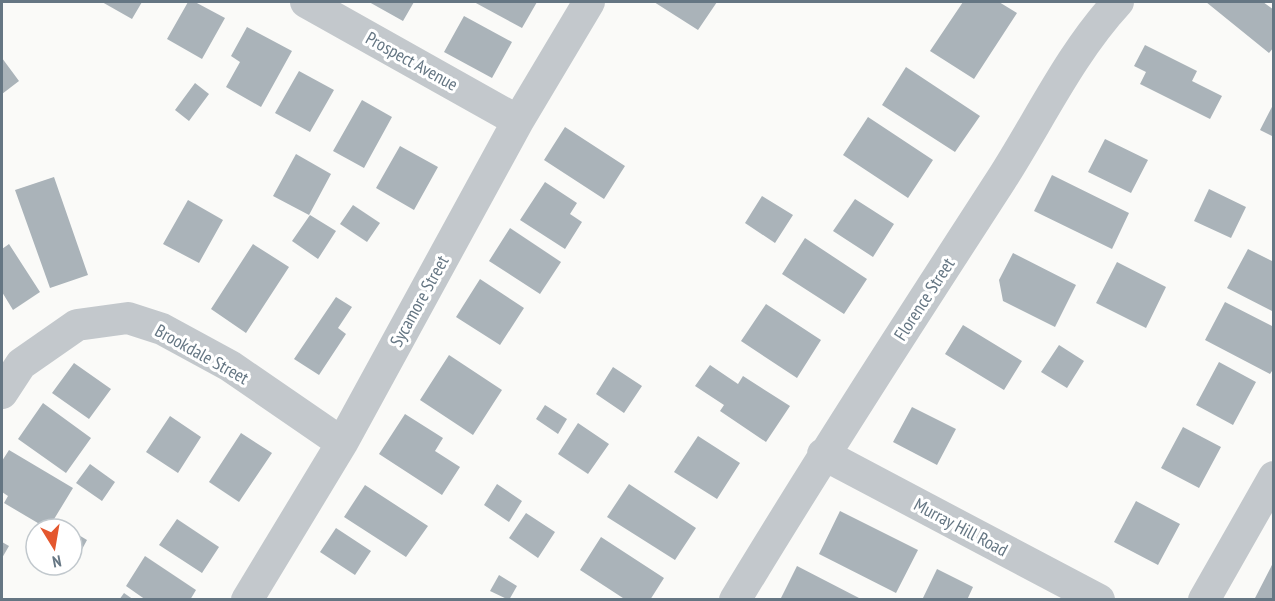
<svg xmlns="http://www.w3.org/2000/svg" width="1275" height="601" font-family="'PT Sans Narrow',sans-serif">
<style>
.building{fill:#aab3b9}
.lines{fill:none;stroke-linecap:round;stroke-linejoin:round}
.minor{stroke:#c3c8cc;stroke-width:32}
.labels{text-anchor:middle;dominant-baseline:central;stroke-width:6;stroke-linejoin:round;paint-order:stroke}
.street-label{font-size:18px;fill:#657683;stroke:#fff}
</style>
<rect width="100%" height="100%" fill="#fafaf8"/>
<path class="building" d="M 102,2 L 142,2 L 132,19 Z
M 188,2 L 195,2 L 225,18 L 202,59 L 167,39 Z
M 369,2 L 414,2 L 403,21 Z
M 474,2 L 537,2 L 522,28 Z
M 654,2 L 717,2 L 698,30 Z
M 963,2 L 999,2 L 1017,13 L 974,79 L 930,51 Z
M 1206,2 L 1263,2 L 1274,10 L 1274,47 L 1269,53 Z
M 464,16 L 512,42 L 492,78 L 444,52 Z
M 247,27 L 292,51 L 261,107 L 226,87 L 240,62 L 231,56 Z
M 1145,45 L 1197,71 L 1192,81 L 1222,96 L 1210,119 L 1140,84 L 1146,72 L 1134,66 Z
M 2,58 L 19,81 L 2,94 Z
M 906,67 L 980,116 L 955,152 L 882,105 Z
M 299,71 L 334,90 L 310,132 L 275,113 Z
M 195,83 L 209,94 L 189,121 L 175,110 Z
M 362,100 L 392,117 L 364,168 L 333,151 Z
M 1274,103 L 1274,137 L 1260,130 Z
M 868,117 L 933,160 L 908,198 L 843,155 Z
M 565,127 L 625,166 L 604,199 L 544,160 Z
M 1105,139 L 1148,160 L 1131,193 L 1088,172 Z
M 400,146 L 438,167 L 414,210 L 376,188 Z
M 296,154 L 331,174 L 309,215 L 273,196 Z
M 1052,175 L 1129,213 L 1112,249 L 1034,211 Z
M 54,177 L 88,275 L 50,288 L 15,190 Z
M 545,182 L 577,203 L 570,214 L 582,222 L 565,249 L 520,220 Z
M 1209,189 L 1246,207 L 1231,238 L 1194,221 Z
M 762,196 L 793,215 L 775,243 L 745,223 Z
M 855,199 L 894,224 L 873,257 L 833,231 Z
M 188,200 L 223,220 L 199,263 L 163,244 Z
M 353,205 L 380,223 L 367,242 L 340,224 Z
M 310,215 L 336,231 L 318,259 L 292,241 Z
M 510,228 L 561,262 L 540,294 L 489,261 Z
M 805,238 L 867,279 L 844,314 L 782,274 Z
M 9,244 L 40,292 L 13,310 L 2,292 L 2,249 Z
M 253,244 L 289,267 L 246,333 L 211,309 Z
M 1248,249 L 1274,262 L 1274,312 L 1227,288 Z
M 1013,253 L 1076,285 L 1055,327 L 1003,301 L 999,280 Z
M 1117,262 L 1166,287 L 1146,328 L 1096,303 Z
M 480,279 L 524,308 L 500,345 L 456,317 Z
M 336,297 L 352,307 L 338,328 L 346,334 L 319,375 L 294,359 Z
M 1225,302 L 1274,327 L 1274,368 L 1270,374 L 1205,340 Z
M 766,304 L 821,340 L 797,378 L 741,341 Z
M 963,325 L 1022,361 L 1004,390 L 945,354 Z
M 1059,345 L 1084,361 L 1067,388 L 1041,372 Z
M 449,355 L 502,390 L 473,435 L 420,400 Z
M 1219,362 L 1256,382 L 1233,425 L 1196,405 Z
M 74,363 L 111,389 L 89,419 L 52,393 Z
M 710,365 L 738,384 L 743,376 L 790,406 L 766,442 L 720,411 L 724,405 L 695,386 Z
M 613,367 L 642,386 L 624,413 L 596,394 Z
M 43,403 L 91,438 L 66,473 L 18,439 Z
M 545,405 L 567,419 L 558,434 L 536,419 Z
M 912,407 L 956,429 L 937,465 L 893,442 Z
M 405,414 L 443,438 L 435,451 L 460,467 L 442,495 L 379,454 Z
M 170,416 L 201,437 L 178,473 L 146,452 Z
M 578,423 L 609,444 L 588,474 L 558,454 Z
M 1183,427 L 1221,447 L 1199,488 L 1161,468 Z
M 241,433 L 272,453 L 239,502 L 209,482 Z
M 698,436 L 740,463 L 717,499 L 674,472 Z
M 9,450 L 73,488 L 48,529 L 4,503 L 8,496 L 2,492 L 2,461 Z
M 90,464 L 115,482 L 102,501 L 76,483 Z
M 497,484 L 522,501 L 509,522 L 484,505 Z
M 629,484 L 696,528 L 675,560 L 607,517 Z
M 365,485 L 428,526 L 406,557 L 344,517 Z
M 1136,501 L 1180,524 L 1158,565 L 1114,542 Z
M 840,511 L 918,550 L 896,593 L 819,554 Z
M 526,513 L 555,532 L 538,558 L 509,538 Z
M 177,519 L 219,547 L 202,573 L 159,545 Z
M 336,528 L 371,551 L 355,575 L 320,552 Z
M 72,531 L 87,540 L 72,568 L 66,565 L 72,565 Z
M 601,537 L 664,578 L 650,600 L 626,600 L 580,570 Z
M 2,542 L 9,546 L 2,558 Z
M 145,556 L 196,590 L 190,600 L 146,600 L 126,586 Z
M 1274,561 L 1274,600 L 1254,600 Z
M 797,566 L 859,598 L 858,600 L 780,600 Z
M 937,569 L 973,587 L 967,600 L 922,600 Z
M 499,575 L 517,586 L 509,600 L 490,591 Z
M 124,593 L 134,600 L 119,600 Z"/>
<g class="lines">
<path class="minor" d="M 306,2 L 518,121
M 2,393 L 21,364 L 77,325 L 128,318 L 162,329 L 230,366 L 342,443
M 823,454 L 1099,600
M 247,600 L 342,443 L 518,121 L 589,2
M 735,600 C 821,458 911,319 1001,180 C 1039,121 1070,54 1118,2
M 1204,600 L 1274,477"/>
</g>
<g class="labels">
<g class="street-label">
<text transform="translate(412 61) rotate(29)">Prospect Avenue</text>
<text transform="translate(924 299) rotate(-57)">Florence Street</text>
<text transform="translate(419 301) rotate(-61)">Sycamore Street</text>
<text transform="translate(202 354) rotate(29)">Brookdale Street</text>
<text transform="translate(961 527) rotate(28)">Murray Hill Road</text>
</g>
</g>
<rect width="1275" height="601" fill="none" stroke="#657683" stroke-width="6"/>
<g transform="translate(54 547) rotate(169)"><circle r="28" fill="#ffffff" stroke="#c1c8cd" stroke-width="1.5"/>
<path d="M0-4.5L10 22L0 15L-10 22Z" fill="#e4572e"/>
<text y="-9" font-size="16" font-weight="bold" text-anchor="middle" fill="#657683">N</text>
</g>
</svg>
